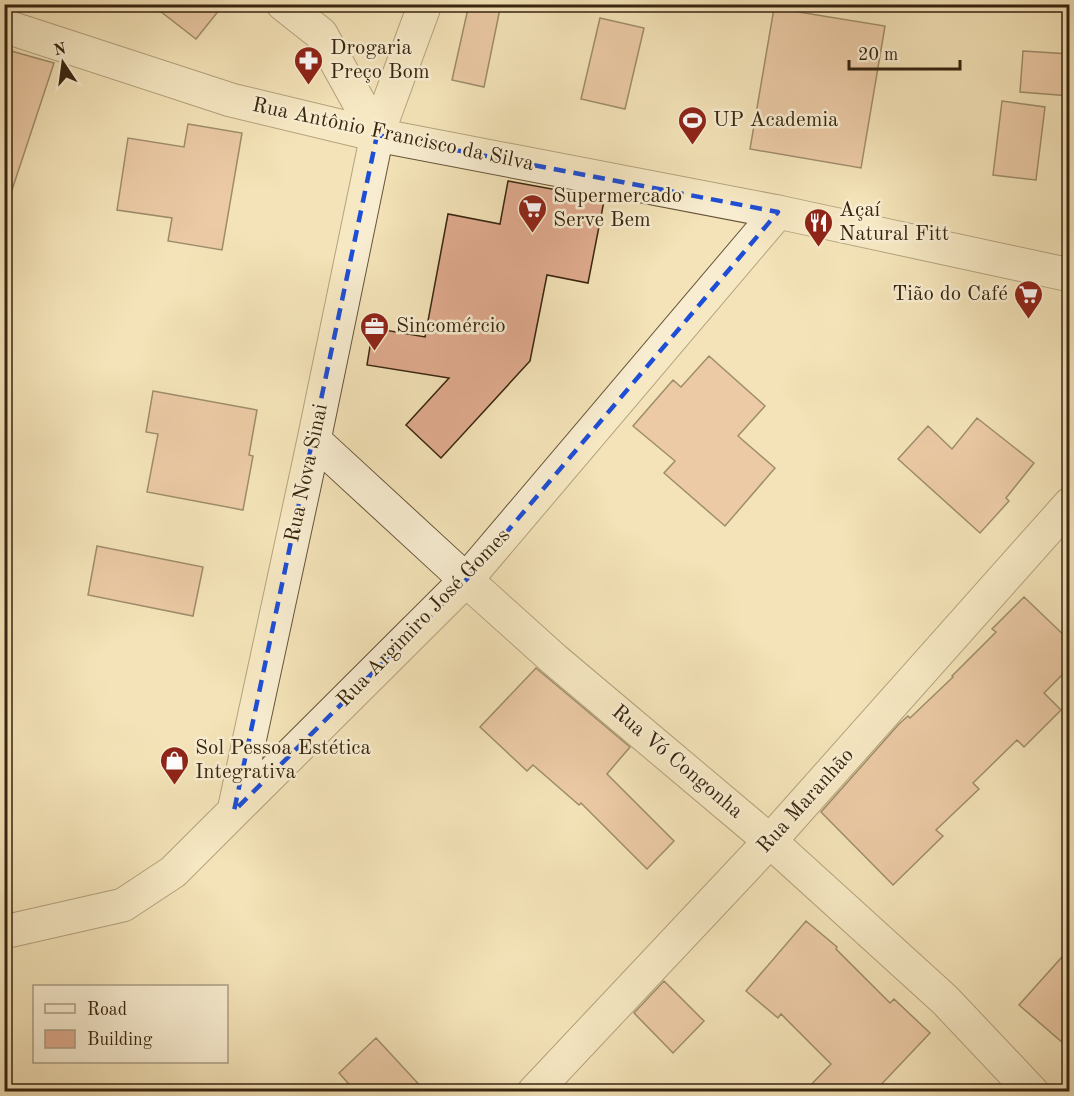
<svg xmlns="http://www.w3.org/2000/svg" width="1074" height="1096" font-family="'Old Standard TT',serif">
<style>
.building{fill:#e0ab8f;stroke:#37250f;stroke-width:1.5}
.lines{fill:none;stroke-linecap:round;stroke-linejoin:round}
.minor-casing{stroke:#665439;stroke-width:35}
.tertiary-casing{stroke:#665439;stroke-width:35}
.minor{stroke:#f8edd1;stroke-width:33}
.tertiary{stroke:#f8edd1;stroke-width:33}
.marked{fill:none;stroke:#1d4ed8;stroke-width:4.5;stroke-dasharray:12 8;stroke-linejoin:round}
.labels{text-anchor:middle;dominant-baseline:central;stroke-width:5;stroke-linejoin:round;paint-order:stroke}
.poi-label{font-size:21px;fill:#37250f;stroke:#f8edd1;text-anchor:start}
.street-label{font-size:21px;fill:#37250f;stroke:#f8edd1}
</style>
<rect width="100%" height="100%" fill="#f4e3b8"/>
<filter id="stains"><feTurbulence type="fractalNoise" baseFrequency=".00333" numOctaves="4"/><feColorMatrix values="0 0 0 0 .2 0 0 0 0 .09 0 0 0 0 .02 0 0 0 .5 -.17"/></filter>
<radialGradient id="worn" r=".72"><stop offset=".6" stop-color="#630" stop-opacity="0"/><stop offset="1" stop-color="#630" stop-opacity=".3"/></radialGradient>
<path class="building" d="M 151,4 L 224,4 L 196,39 Z
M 469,4 L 501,4 L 484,87 L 452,80 Z
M 774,8 L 885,26 L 861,168 L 750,149 Z
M 600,18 L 644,28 L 625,109 L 581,99 Z
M 4,49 L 54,63 L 10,196 L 4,195 Z
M 1023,51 L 1070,54 L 1070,96 L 1020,92 Z
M 1002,101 L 1045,107 L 1036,180 L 993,175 Z
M 188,124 L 242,133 L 222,250 L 168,241 L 172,218 L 117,210 L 128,138 L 184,147 Z
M 508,181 L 563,191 L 562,193 L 604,201 L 588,283 L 547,275 L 530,361 L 441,458 L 406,425 L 449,378 L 367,365 L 373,328 L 425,337 L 448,214 L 500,224 Z
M 709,356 L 765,406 L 738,436 L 775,468 L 725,526 L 664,473 L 675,461 L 633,426 L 673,380 L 681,387 Z
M 153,391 L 257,410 L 249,455 L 253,456 L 243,510 L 147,492 L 158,434 L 146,432 Z
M 977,418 L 1034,463 L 1006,498 L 1009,501 L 980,533 L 898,459 L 928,426 L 952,449 Z
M 97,546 L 203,567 L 193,616 L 88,595 Z
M 1024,597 L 1070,641 L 1070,667 L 1044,693 L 1061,710 L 1024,747 L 1017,740 L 973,783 L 979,789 L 936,830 L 943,836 L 893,885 L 821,812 L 899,724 L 908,716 L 910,718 L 953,677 L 952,676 L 996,632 L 992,629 Z
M 536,668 L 630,747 L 607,774 L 674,841 L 647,869 L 581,803 L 579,805 L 533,765 L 527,771 L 480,727 Z
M 806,921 L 837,947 L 836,949 L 890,1003 L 894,999 L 930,1033 L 874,1092 L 804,1092 L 831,1064 L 781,1014 L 778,1018 L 746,991 Z
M 1070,948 L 1070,1049 L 1019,1005 Z
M 664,981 L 704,1021 L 673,1053 L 634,1013 Z
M 376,1038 L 426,1092 L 356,1092 L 339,1073 Z"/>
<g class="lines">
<defs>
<path id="minor" d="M 314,440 L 466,580 L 555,660 L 770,841 L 945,1000 L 1032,1092
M 234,811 L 314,440 L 377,135 L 321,34 L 283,4
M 4,932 L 123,905 L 173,872 L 466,580 L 778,212
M 534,1092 L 770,841 L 1070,504"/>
<path id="tertiary" d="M 4,26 L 231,100 L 377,135 L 778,212 L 1070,275
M 377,135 L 425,4"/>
</defs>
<use href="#minor" class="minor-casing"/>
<use href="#tertiary" class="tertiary-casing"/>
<use href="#minor" class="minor"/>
<use href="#tertiary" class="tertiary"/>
</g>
<path d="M0 0H1074V1096H0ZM 377,135 L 778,212 L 466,580 L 234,811 Z" fill="#f4e3b8" fill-opacity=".55" fill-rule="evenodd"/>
<path class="marked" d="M 377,135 L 778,212 L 466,580 L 234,811 Z"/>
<defs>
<symbol id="pharmacy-pin" viewBox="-11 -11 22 30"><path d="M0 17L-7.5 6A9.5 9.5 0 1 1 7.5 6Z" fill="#8f2418" stroke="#f8edd1"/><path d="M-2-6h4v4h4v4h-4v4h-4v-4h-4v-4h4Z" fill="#fff"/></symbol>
<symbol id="stadium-pin" viewBox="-11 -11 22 30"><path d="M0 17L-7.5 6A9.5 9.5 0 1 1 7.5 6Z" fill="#8f2418" stroke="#f8edd1"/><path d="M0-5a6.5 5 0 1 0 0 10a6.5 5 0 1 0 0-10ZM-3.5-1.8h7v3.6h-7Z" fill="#fff"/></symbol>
<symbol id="supermarket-pin" viewBox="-11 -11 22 30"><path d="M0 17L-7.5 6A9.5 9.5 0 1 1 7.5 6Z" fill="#8f2418" stroke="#f8edd1"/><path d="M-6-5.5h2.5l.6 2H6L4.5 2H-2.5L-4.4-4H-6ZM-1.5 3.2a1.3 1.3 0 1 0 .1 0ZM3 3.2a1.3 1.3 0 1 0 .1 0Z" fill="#fff"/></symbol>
<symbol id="restaurant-pin" viewBox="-11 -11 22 30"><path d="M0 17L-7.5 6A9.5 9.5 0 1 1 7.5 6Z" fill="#8f2418" stroke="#f8edd1"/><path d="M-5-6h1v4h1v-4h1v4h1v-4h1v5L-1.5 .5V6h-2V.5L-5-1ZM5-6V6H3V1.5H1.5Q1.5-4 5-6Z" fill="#fff"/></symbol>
<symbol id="office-pin" viewBox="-11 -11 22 30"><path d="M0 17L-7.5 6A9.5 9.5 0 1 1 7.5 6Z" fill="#8f2418" stroke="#f8edd1"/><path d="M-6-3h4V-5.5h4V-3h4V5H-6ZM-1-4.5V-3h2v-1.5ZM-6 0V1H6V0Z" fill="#fff"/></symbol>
<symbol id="shop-pin" viewBox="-11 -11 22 30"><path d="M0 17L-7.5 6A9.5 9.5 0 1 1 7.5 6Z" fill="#8f2418" stroke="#f8edd1"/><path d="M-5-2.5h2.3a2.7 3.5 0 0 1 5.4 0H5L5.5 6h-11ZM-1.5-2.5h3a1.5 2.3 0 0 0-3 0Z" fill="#fff"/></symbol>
</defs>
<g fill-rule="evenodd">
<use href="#pharmacy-pin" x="292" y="44" width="33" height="45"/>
<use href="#stadium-pin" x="676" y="104" width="33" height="45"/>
<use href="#supermarket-pin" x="516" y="192" width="33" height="45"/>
<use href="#restaurant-pin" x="802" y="206" width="33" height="45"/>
<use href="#supermarket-pin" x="1012" y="278" width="33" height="45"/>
<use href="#office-pin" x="358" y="310" width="33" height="45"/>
<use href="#shop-pin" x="158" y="744" width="33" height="45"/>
</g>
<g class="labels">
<g class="poi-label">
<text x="330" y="48">Drogaria<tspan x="330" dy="24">Preço Bom</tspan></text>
<text x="713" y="120">UP Academia</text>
<text x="553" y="196">Supermercado<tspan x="553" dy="24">Serve Bem</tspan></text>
<text x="839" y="210">Açaí<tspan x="839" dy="24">Natural Fitt</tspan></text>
<text x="1008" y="294" text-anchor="end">Tião do Café</text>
<text x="396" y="326">Sincomércio</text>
<text x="195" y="748">Sol Pessoa Estética<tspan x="195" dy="24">Integrativa</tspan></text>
</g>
<g class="street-label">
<text transform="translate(393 135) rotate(12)">Rua Antônio Francisco da Silva</text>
<text transform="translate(307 473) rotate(-78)">Rua Nova Sinai</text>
<text transform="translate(424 618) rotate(-46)">Rua Argimiro José Gomes</text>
<text transform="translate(677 762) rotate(40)">Rua Vó Congonha</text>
<text transform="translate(806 801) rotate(-48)">Rua Maranhão</text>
</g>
</g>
<rect width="1074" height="1096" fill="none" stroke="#f4e3b8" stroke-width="24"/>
<rect x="6" y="6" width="1062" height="1084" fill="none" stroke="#37250f" stroke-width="3"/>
<rect x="12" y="12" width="1050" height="1072" fill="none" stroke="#37250f" stroke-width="1.5"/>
<rect x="33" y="985" width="195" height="78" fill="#f8edd1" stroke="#ab9d83" stroke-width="1.5"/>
<rect x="45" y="1004" width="30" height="9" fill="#f8edd1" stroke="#ab9d83" stroke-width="1.5"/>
<text x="87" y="1015" font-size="18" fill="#37250f">Road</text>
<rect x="45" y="1030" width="30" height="18" fill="#e0ab8f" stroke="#ab9d83" stroke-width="1.5"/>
<text x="87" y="1045" font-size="18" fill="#37250f">Building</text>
<g transform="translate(63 63) rotate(347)" stroke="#f8edd1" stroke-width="4.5" paint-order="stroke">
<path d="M0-4.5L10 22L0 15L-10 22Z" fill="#37250f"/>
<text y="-9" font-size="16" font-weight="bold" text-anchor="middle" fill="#37250f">N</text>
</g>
<path d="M849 60v9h111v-9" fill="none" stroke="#37250f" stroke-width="3"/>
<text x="858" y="60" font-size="18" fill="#37250f" stroke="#f8edd1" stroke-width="4.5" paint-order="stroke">20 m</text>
<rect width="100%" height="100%" filter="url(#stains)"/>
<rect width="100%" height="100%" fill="url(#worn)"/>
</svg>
